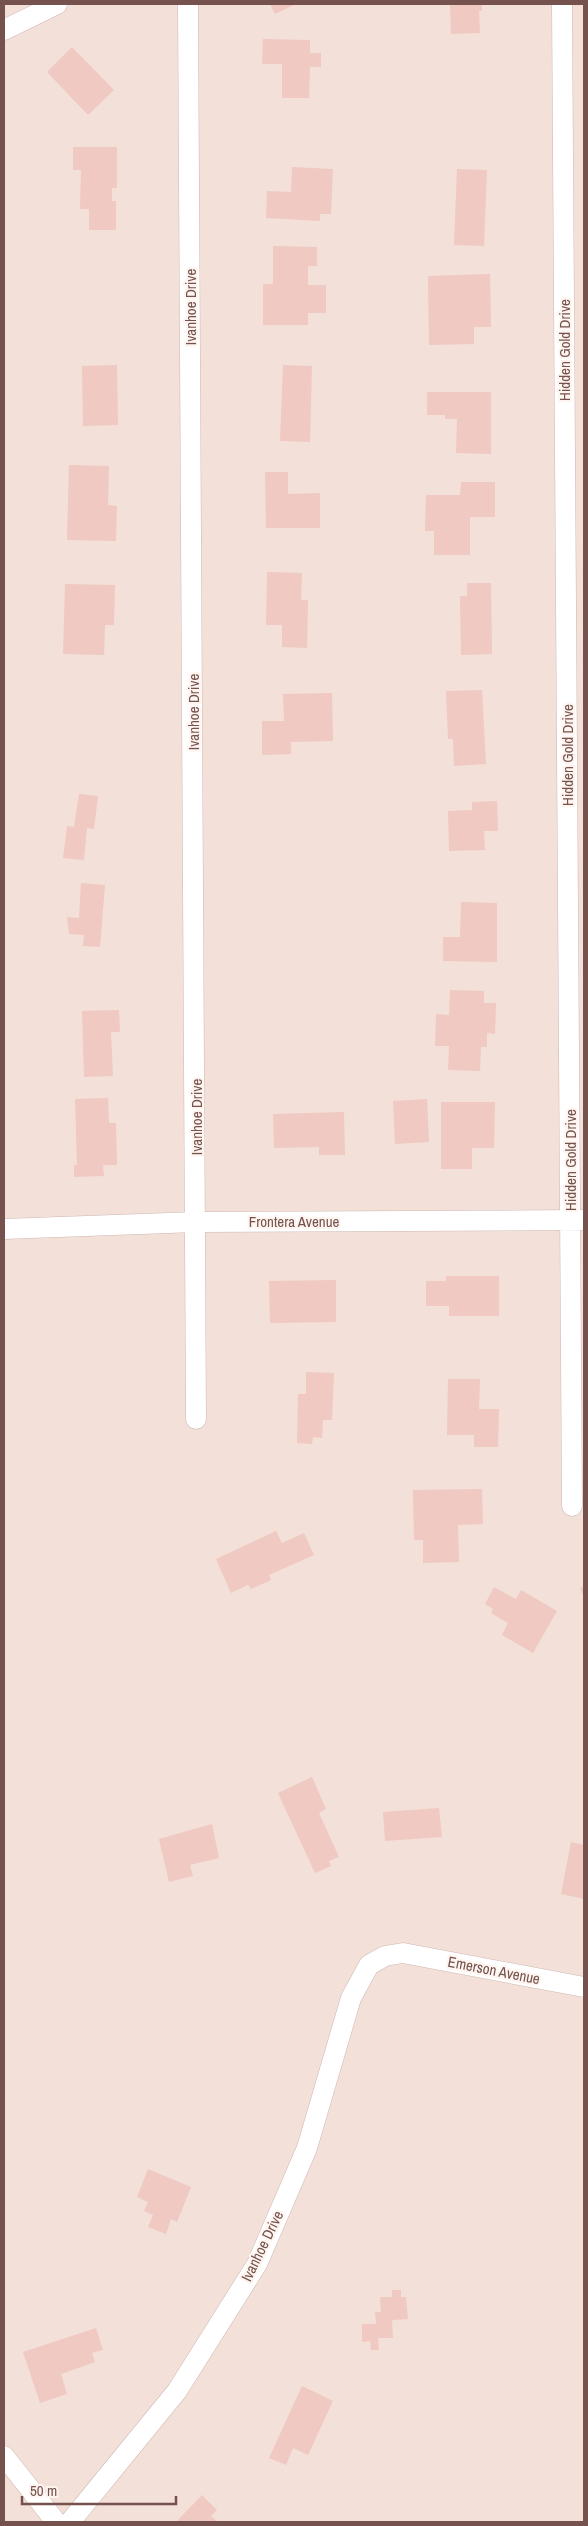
<svg xmlns="http://www.w3.org/2000/svg" width="588" height="2526" font-family="'Archivo Narrow',sans-serif">
<style>
.residential{fill:#f3e0d8}
.building{fill:#efc9c2}
.lines{fill:none;stroke-linecap:round;stroke-linejoin:round}
.minor-casing{stroke:#cfb8b2;stroke-width:21}
.minor{stroke:#fff;stroke-width:20}
.labels{text-anchor:middle;dominant-baseline:central;stroke-width:4.5;stroke-linejoin:round;paint-order:stroke}
.street-label{font-size:15px;fill:#75524e;stroke:#fef5f0}
</style>
<rect width="100%" height="100%" fill="#fbf0e9"/>
<path class="residential" d="M 4,4 L 584,4 L 584,2522 L 4,2522 Z"/>
<path class="building" d="M 270,4 L 296,4 L 275,14 Z
M 450,4 L 482,4 L 482,11 L 479,11 L 480,33 L 451,34 Z
M 263,39 L 310,40 L 310,53 L 321,53 L 321,67 L 310,67 L 309,98 L 282,98 L 282,64 L 262,64 Z
M 72,47 L 114,90 L 88,115 L 47,72 Z
M 73,147 L 117,147 L 117,188 L 112,188 L 112,201 L 116,201 L 116,230 L 89,230 L 89,209 L 80,209 L 81,170 L 73,170 Z
M 292,167 L 333,169 L 331,214 L 320,214 L 320,221 L 266,218 L 267,191 L 291,192 Z
M 457,169 L 487,170 L 484,246 L 454,245 Z
M 273,246 L 317,247 L 317,266 L 308,266 L 308,285 L 326,285 L 326,313 L 308,313 L 308,325 L 263,325 L 263,284 L 273,284 Z
M 490,274 L 491,327 L 474,327 L 474,344 L 429,345 L 428,276 Z
M 117,365 L 118,425 L 83,426 L 82,366 Z
M 283,365 L 312,366 L 310,442 L 280,441 Z
M 427,392 L 491,392 L 491,454 L 456,453 L 457,419 L 445,419 L 445,415 L 427,415 Z
M 69,465 L 109,466 L 108,505 L 117,506 L 116,541 L 67,540 Z
M 265,472 L 288,472 L 288,494 L 320,493 L 320,528 L 266,528 Z
M 461,482 L 495,482 L 495,517 L 470,517 L 470,555 L 434,555 L 434,531 L 425,531 L 426,495 L 460,495 Z
M 267,572 L 302,573 L 301,600 L 308,600 L 307,648 L 282,647 L 282,625 L 266,625 Z
M 467,583 L 491,583 L 492,654 L 461,655 L 460,596 L 467,596 Z
M 65,584 L 115,585 L 114,625 L 105,625 L 104,655 L 63,654 Z
M 482,690 L 486,764 L 454,766 L 453,739 L 448,739 L 446,691 Z
M 332,693 L 333,741 L 291,742 L 291,754 L 262,755 L 262,721 L 284,721 L 283,694 Z
M 79,794 L 98,796 L 94,829 L 87,828 L 84,860 L 63,858 L 67,826 L 74,827 Z
M 497,801 L 498,831 L 484,831 L 485,850 L 449,851 L 448,811 L 472,810 L 472,802 Z
M 81,883 L 105,885 L 100,947 L 83,946 L 84,935 L 69,934 L 67,917 L 79,918 Z
M 461,902 L 497,903 L 497,962 L 443,961 L 443,937 L 460,937 Z
M 450,990 L 484,991 L 484,1003 L 496,1003 L 495,1034 L 487,1033 L 487,1047 L 481,1047 L 480,1071 L 448,1070 L 449,1046 L 435,1046 L 436,1014 L 449,1015 Z
M 119,1010 L 120,1032 L 111,1032 L 113,1076 L 84,1077 L 82,1011 Z
M 108,1098 L 109,1123 L 116,1123 L 117,1165 L 103,1165 L 104,1176 L 74,1177 L 74,1165 L 77,1165 L 75,1099 Z
M 427,1099 L 429,1142 L 395,1144 L 393,1101 Z
M 441,1102 L 495,1102 L 494,1148 L 472,1148 L 472,1169 L 441,1169 Z
M 344,1112 L 345,1155 L 319,1155 L 319,1147 L 274,1148 L 273,1114 Z
M 446,1276 L 499,1276 L 499,1316 L 449,1316 L 449,1306 L 426,1306 L 426,1281 L 446,1281 Z
M 336,1280 L 336,1322 L 270,1323 L 269,1281 Z
M 306,1372 L 334,1373 L 332,1420 L 323,1420 L 322,1438 L 313,1437 L 312,1444 L 297,1443 L 298,1394 L 306,1394 Z
M 448,1379 L 480,1379 L 479,1409 L 499,1409 L 498,1447 L 474,1447 L 474,1435 L 447,1435 Z
M 482,1489 L 483,1524 L 458,1525 L 459,1562 L 423,1563 L 423,1540 L 414,1540 L 413,1490 Z
M 276,1531 L 282,1543 L 304,1533 L 314,1555 L 269,1575 L 271,1580 L 251,1589 L 248,1585 L 231,1593 L 216,1559 Z
M 584,1586 L 584,1597 L 580,1588 Z
M 494,1587 L 516,1599 L 521,1590 L 557,1611 L 533,1653 L 502,1635 L 508,1623 L 491,1613 L 493,1609 L 485,1604 Z
M 312,1777 L 326,1809 L 319,1813 L 339,1857 L 329,1861 L 331,1866 L 315,1873 L 278,1793 Z
M 439,1808 L 442,1837 L 385,1841 L 383,1812 Z
M 212,1824 L 219,1858 L 190,1865 L 193,1876 L 169,1882 L 159,1839 Z
M 571,1842 L 584,1845 L 584,1899 L 561,1894 Z
M 148,2169 L 191,2187 L 177,2222 L 171,2219 L 166,2234 L 148,2227 L 153,2215 L 144,2211 L 148,2202 L 137,2197 Z
M 392,2290 L 401,2290 L 401,2297 L 406,2297 L 408,2319 L 392,2320 L 393,2338 L 378,2338 L 379,2350 L 371,2350 L 370,2341 L 362,2342 L 362,2324 L 376,2324 L 375,2312 L 381,2312 L 380,2297 L 392,2297 Z
M 96,2328 L 103,2350 L 92,2353 L 95,2362 L 61,2374 L 67,2394 L 40,2403 L 23,2352 Z
M 302,2386 L 333,2401 L 308,2455 L 293,2448 L 286,2465 L 269,2458 Z
M 202,2495 L 217,2510 L 211,2516 L 218,2522 L 176,2522 Z"/>
<g class="lines">
<defs>
<path id="minor" d="M 188,4 L 196,1419
M 562,4 L 572,1506
M 4,30 L 57,4
M 4,1229 L 196,1222 L 584,1220
M 4,2456 L 56,2522
M 70,2522 L 177,2391 L 257,2264 L 307,2148 L 351,1998 L 369,1965 L 385,1956 L 403,1953 L 584,1987"/>
</defs>
<use href="#minor" class="minor-casing"/>
<use href="#minor" class="minor"/>
</g>
<g class="labels">
<g class="street-label">
<text transform="translate(190 307) rotate(-90)">Ivanhoe Drive</text>
<text transform="translate(564 350) rotate(-90)">Hidden Gold Drive</text>
<text transform="translate(193 712) rotate(-90)">Ivanhoe Drive</text>
<text transform="translate(567 755) rotate(-90)">Hidden Gold Drive</text>
<text transform="translate(196 1117) rotate(-90)">Ivanhoe Drive</text>
<text transform="translate(570 1160) rotate(-90)">Hidden Gold Drive</text>
<text x="294" y="1221">Frontera Avenue</text>
<text transform="translate(494 1970) rotate(11)">Emerson Avenue</text>
<text transform="translate(262 2246) rotate(-64)">Ivanhoe Drive</text>
</g>
</g>
<rect width="588" height="2526" fill="none" stroke="#75524e" stroke-width="10"/>
<path d="M22 2496v8h154v-8" fill="none" stroke="#75524e" stroke-width="2.5"/>
<text x="30" y="2496" font-size="15" fill="#75524e" stroke="#fef5f0" stroke-width="4" paint-order="stroke">50 m</text>
</svg>
